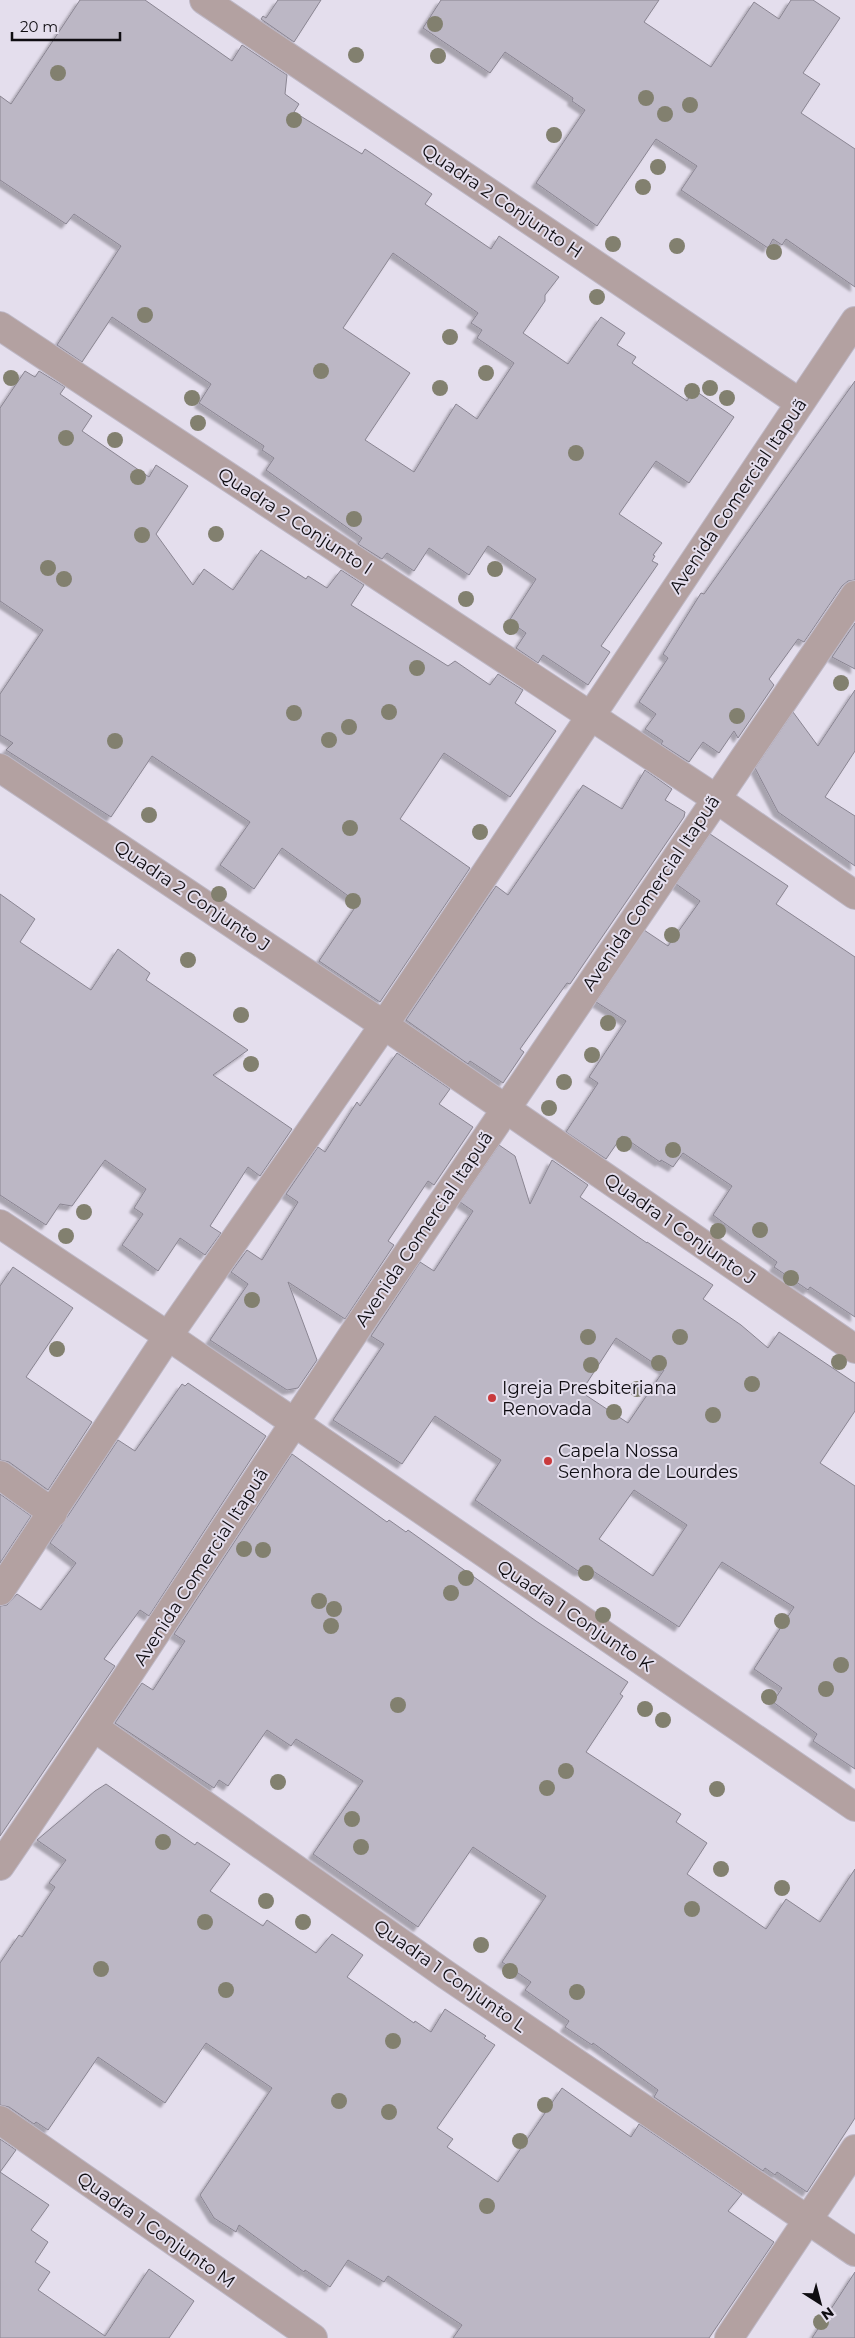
<svg xmlns="http://www.w3.org/2000/svg" width="855" height="2338" font-family="Montserrat,sans-serif">
<style>
.building{fill:#bcb7c5;stroke:#8a8592;fill-rule:evenodd;filter:url(#shadow)}
.lines{fill:none;stroke-linecap:round;stroke-linejoin:round}
.minor-casing{stroke:#beb8c6;stroke-width:30}
.minor{stroke:#b3a1a1;stroke-width:28}
.tree{fill:#82806f}
.poi-dot{fill:#c93a3d;stroke:#e4deed;stroke-width:2}
.labels{text-anchor:middle;dominant-baseline:central;stroke-width:4;stroke-linejoin:round;paint-order:stroke}
.street-label{font-size:18px;fill:#0f0d12;stroke:#e4deed}
.poi-label{font-size:18px;fill:#0f0d12;stroke:#e4deed;text-anchor:start}
</style>
<defs>
<filter id="shadow"><feDropShadow dx="-4.5" dy="4.5" stdDeviation="1" flood-color="#0004"/></filter>
</defs>
<rect width="100%" height="100%" fill="#e4deed"/>
<path class="building" d="M 80,0 L 145,0 L 232,61 L 242,45 L 287,75 L 285,94 L 299,104 L 294,112 L 362,154 L 365,149 L 432,194 L 425,204 L 491,249 L 499,236 L 559,277 L 545,295 L 545,301 L 523,333 L 568,364 L 601,317 L 625,333 L 617,345 L 636,357 L 632,363 L 687,401 L 694,390 L 734,417 L 689,483 L 656,461 L 619,514 L 662,543 L 653,555 L 655,556 L 652,561 L 658,564 L 601,646 L 610,652 L 588,685 L 543,655 L 538,663 L 516,648 L 526,633 L 509,621 L 536,579 L 488,546 L 469,575 L 429,548 L 414,571 L 387,553 L 382,559 L 358,544 L 362,538 L 266,470 L 274,458 L 262,450 L 264,446 L 199,403 L 211,384 L 112,317 L 82,362 L 57,345 L 121,246 L 74,214 L 66,224 L 0,180 L 0,96 L 11,104 ZM 393,253 L 478,313 L 471,323 L 482,330 L 477,338 L 514,363 L 477,419 L 456,404 L 414,472 L 365,440 L 410,373 L 343,328 Z
M 278,0 L 321,0 L 294,42 L 261,19 L 263,16 L 266,18 Z
M 441,0 L 659,0 L 644,22 L 711,67 L 754,2 L 779,19 L 791,0 L 813,0 L 840,18 L 803,73 L 820,84 L 801,113 L 855,149 L 855,287 L 786,239 L 782,245 L 773,239 L 768,248 L 681,190 L 697,166 L 656,139 L 597,226 L 536,183 L 585,110 L 572,101 L 573,98 L 505,52 L 490,73 L 423,28 Z
M 25,371 L 35,377 L 39,371 L 65,387 L 60,394 L 92,416 L 82,431 L 149,477 L 156,465 L 188,486 L 156,534 L 193,585 L 204,569 L 233,590 L 261,550 L 306,579 L 308,576 L 327,588 L 341,570 L 364,585 L 351,605 L 448,666 L 455,661 L 490,685 L 498,674 L 523,690 L 515,703 L 556,731 L 510,797 L 444,753 L 400,819 L 470,868 L 380,1002 L 319,961 L 358,903 L 282,848 L 254,889 L 220,865 L 250,822 L 152,756 L 111,817 L 6,750 L 13,743 L 0,735 L 0,694 L 43,630 L 0,601 L 0,408 Z
M 855,381 L 855,580 L 848,581 L 842,586 L 804,642 L 798,639 L 769,679 L 774,685 L 738,738 L 734,731 L 719,753 L 703,742 L 689,762 L 661,744 L 663,741 L 645,729 L 656,714 L 639,702 L 668,658 L 663,654 L 701,593 L 704,594 Z
M 855,623 L 855,669 L 832,657 Z
M 855,690 L 855,751 L 825,797 L 855,816 L 855,866 L 778,812 L 755,768 L 793,712 L 818,746 Z
M 645,770 L 672,789 L 665,800 L 685,812 L 684,817 L 570,984 L 567,983 L 520,1049 L 524,1052 L 503,1083 L 470,1061 L 468,1064 L 406,1020 L 496,886 L 508,895 L 583,785 L 622,809 Z
M 710,834 L 788,886 L 776,904 L 855,957 L 855,1317 L 810,1287 L 808,1290 L 774,1267 L 777,1262 L 713,1215 L 732,1186 L 683,1153 L 673,1167 L 661,1160 L 660,1162 L 622,1136 L 606,1159 L 566,1132 L 598,1083 L 589,1077 L 626,1021 L 596,1002 L 644,930 L 668,946 L 700,901 L 676,884 Z
M 0,894 L 35,919 L 20,942 L 91,990 L 118,949 L 150,973 L 146,980 L 248,1050 L 213,1075 L 292,1129 L 260,1176 L 248,1167 L 210,1226 L 221,1233 L 205,1255 L 180,1238 L 158,1271 L 122,1245 L 143,1214 L 134,1208 L 146,1189 L 105,1160 L 72,1206 L 60,1204 L 46,1225 L 0,1195 Z
M 397,1053 L 450,1089 L 439,1104 L 473,1127 L 434,1185 L 428,1181 L 388,1241 L 394,1245 L 345,1319 L 288,1282 L 317,1360 L 298,1388 L 287,1390 L 210,1340 L 248,1284 L 231,1272 L 247,1250 L 262,1260 L 298,1202 L 286,1194 L 318,1147 L 325,1152 L 357,1102 L 360,1106 Z
M 499,1145 L 515,1156 L 530,1204 L 552,1160 L 588,1185 L 580,1197 L 647,1243 L 647,1242 L 713,1285 L 703,1299 L 741,1325 L 768,1348 L 779,1332 L 855,1383 L 855,1411 L 820,1463 L 855,1486 L 855,1769 L 813,1741 L 817,1734 L 773,1702 L 782,1688 L 754,1669 L 794,1607 L 722,1562 L 679,1627 L 593,1571 L 578,1571 L 475,1500 L 501,1460 L 435,1416 L 402,1464 L 333,1420 L 384,1344 L 371,1336 L 420,1262 L 434,1271 L 473,1211 L 460,1202 ZM 616,1338 L 664,1370 L 628,1423 L 581,1392 ZM 634,1490 L 687,1525 L 653,1576 L 599,1539 Z
M 13,1267 L 73,1308 L 26,1377 L 92,1422 L 48,1490 L 9,1462 L 0,1460 L 0,1286 Z
M 188,1383 L 266,1436 L 149,1616 L 140,1610 L 104,1659 L 115,1666 L 0,1836 L 0,1606 L 7,1605 L 17,1594 L 41,1610 L 76,1563 L 50,1543 L 118,1440 L 135,1451 L 182,1384 L 185,1386 Z
M 292,1454 L 387,1522 L 389,1520 L 406,1532 L 408,1530 L 536,1621 L 628,1682 L 620,1694 L 623,1696 L 586,1752 L 681,1814 L 676,1822 L 707,1843 L 687,1874 L 766,1929 L 786,1899 L 820,1922 L 855,1869 L 855,2118 L 807,2192 L 777,2172 L 775,2175 L 765,2168 L 763,2171 L 654,2097 L 658,2090 L 593,2043 L 592,2045 L 565,2027 L 569,2021 L 525,1990 L 531,1982 L 502,1962 L 546,1896 L 473,1847 L 418,1927 L 313,1854 L 363,1781 L 296,1739 L 291,1746 L 267,1730 L 228,1786 L 219,1780 L 214,1788 L 115,1723 L 142,1683 L 153,1690 L 185,1641 L 174,1634 Z
M 0,1494 L 31,1516 L 0,1563 Z
M 106,1784 L 195,1845 L 197,1842 L 230,1864 L 210,1891 L 263,1926 L 267,1920 L 316,1953 L 332,1934 L 363,1955 L 347,1977 L 414,2023 L 415,2021 L 431,2032 L 445,2009 L 486,2036 L 484,2038 L 495,2045 L 437,2128 L 453,2139 L 447,2147 L 498,2182 L 562,2088 L 631,2137 L 639,2124 L 742,2194 L 728,2211 L 774,2242 L 709,2338 L 453,2338 L 462,2325 L 388,2276 L 384,2282 L 348,2260 L 330,2287 L 305,2270 L 304,2272 L 239,2225 L 236,2232 L 214,2218 L 200,2195 L 272,2088 L 206,2043 L 165,2103 L 98,2057 L 48,2130 L 36,2122 L 34,2124 L 9,2107 L 0,2105 L 0,1963 L 19,1935 L 22,1937 L 55,1887 L 49,1883 L 66,1860 L 37,1840 L 95,1791 Z
M 0,2139 L 16,2150 L 0,2172 L 49,2205 L 31,2230 L 48,2242 L 35,2262 L 50,2272 L 38,2290 L 105,2336 L 149,2269 L 194,2301 L 169,2338 L 0,2338 Z
M 855,2272 L 855,2338 L 812,2338 Z"/>
<g class="lines">
<defs>
<path id="minor" d="M 204,0 L 800,403
M 0,326 L 715,798 L 855,895
M 0,768 L 384,1025 L 855,1349
M 0,1224 L 168,1336 L 855,1807
M 0,1475 L 53,1513
M 0,1591 L 168,1336 L 384,1025 L 855,321
M 95,1728 L 445,1974 L 855,2252
M 0,1866 C 125,1684 243,1498 366,1315 C 527,1074 690,834 855,595
M 0,2120 L 313,2338
M 729,2338 L 855,2149"/>
</defs>
<use href="#minor" class="minor-casing"/>
<use href="#minor" class="minor"/>
</g>
<g class="tree">
<circle cx="435" cy="24" r="8"/>
<circle cx="356" cy="55" r="8"/>
<circle cx="438" cy="56" r="8"/>
<circle cx="58" cy="73" r="8"/>
<circle cx="646" cy="98" r="8"/>
<circle cx="690" cy="105" r="8"/>
<circle cx="665" cy="114" r="8"/>
<circle cx="294" cy="120" r="8"/>
<circle cx="554" cy="135" r="8"/>
<circle cx="658" cy="167" r="8"/>
<circle cx="643" cy="187" r="8"/>
<circle cx="613" cy="244" r="8"/>
<circle cx="677" cy="246" r="8"/>
<circle cx="774" cy="252" r="8"/>
<circle cx="597" cy="297" r="8"/>
<circle cx="145" cy="315" r="8"/>
<circle cx="450" cy="337" r="8"/>
<circle cx="321" cy="371" r="8"/>
<circle cx="486" cy="373" r="8"/>
<circle cx="11" cy="378" r="8"/>
<circle cx="440" cy="388" r="8"/>
<circle cx="710" cy="388" r="8"/>
<circle cx="692" cy="391" r="8"/>
<circle cx="192" cy="398" r="8"/>
<circle cx="727" cy="398" r="8"/>
<circle cx="198" cy="423" r="8"/>
<circle cx="66" cy="438" r="8"/>
<circle cx="115" cy="440" r="8"/>
<circle cx="576" cy="453" r="8"/>
<circle cx="138" cy="477" r="8"/>
<circle cx="354" cy="519" r="8"/>
<circle cx="216" cy="534" r="8"/>
<circle cx="142" cy="535" r="8"/>
<circle cx="48" cy="568" r="8"/>
<circle cx="495" cy="569" r="8"/>
<circle cx="64" cy="579" r="8"/>
<circle cx="466" cy="599" r="8"/>
<circle cx="511" cy="627" r="8"/>
<circle cx="417" cy="668" r="8"/>
<circle cx="841" cy="683" r="8"/>
<circle cx="389" cy="712" r="8"/>
<circle cx="294" cy="713" r="8"/>
<circle cx="737" cy="716" r="8"/>
<circle cx="349" cy="727" r="8"/>
<circle cx="329" cy="740" r="8"/>
<circle cx="115" cy="741" r="8"/>
<circle cx="149" cy="815" r="8"/>
<circle cx="350" cy="828" r="8"/>
<circle cx="480" cy="832" r="8"/>
<circle cx="219" cy="894" r="8"/>
<circle cx="353" cy="901" r="8"/>
<circle cx="672" cy="935" r="8"/>
<circle cx="188" cy="960" r="8"/>
<circle cx="241" cy="1015" r="8"/>
<circle cx="608" cy="1023" r="8"/>
<circle cx="592" cy="1055" r="8"/>
<circle cx="251" cy="1064" r="8"/>
<circle cx="564" cy="1082" r="8"/>
<circle cx="549" cy="1108" r="8"/>
<circle cx="624" cy="1144" r="8"/>
<circle cx="673" cy="1150" r="8"/>
<circle cx="84" cy="1212" r="8"/>
<circle cx="760" cy="1230" r="8"/>
<circle cx="718" cy="1231" r="8"/>
<circle cx="66" cy="1236" r="8"/>
<circle cx="791" cy="1278" r="8"/>
<circle cx="252" cy="1300" r="8"/>
<circle cx="588" cy="1337" r="8"/>
<circle cx="680" cy="1337" r="8"/>
<circle cx="57" cy="1349" r="8"/>
<circle cx="839" cy="1362" r="8"/>
<circle cx="659" cy="1363" r="8"/>
<circle cx="591" cy="1365" r="8"/>
<circle cx="752" cy="1384" r="8"/>
<circle cx="637" cy="1389" r="8"/>
<circle cx="614" cy="1412" r="8"/>
<circle cx="713" cy="1415" r="8"/>
<circle cx="244" cy="1549" r="8"/>
<circle cx="263" cy="1550" r="8"/>
<circle cx="586" cy="1573" r="8"/>
<circle cx="466" cy="1578" r="8"/>
<circle cx="451" cy="1593" r="8"/>
<circle cx="319" cy="1601" r="8"/>
<circle cx="334" cy="1609" r="8"/>
<circle cx="603" cy="1615" r="8"/>
<circle cx="782" cy="1621" r="8"/>
<circle cx="331" cy="1626" r="8"/>
<circle cx="841" cy="1665" r="8"/>
<circle cx="826" cy="1689" r="8"/>
<circle cx="769" cy="1697" r="8"/>
<circle cx="398" cy="1705" r="8"/>
<circle cx="645" cy="1709" r="8"/>
<circle cx="663" cy="1720" r="8"/>
<circle cx="566" cy="1771" r="8"/>
<circle cx="278" cy="1782" r="8"/>
<circle cx="547" cy="1788" r="8"/>
<circle cx="717" cy="1789" r="8"/>
<circle cx="352" cy="1819" r="8"/>
<circle cx="163" cy="1842" r="8"/>
<circle cx="361" cy="1847" r="8"/>
<circle cx="721" cy="1869" r="8"/>
<circle cx="782" cy="1888" r="8"/>
<circle cx="266" cy="1901" r="8"/>
<circle cx="692" cy="1909" r="8"/>
<circle cx="205" cy="1922" r="8"/>
<circle cx="303" cy="1922" r="8"/>
<circle cx="481" cy="1945" r="8"/>
<circle cx="101" cy="1969" r="8"/>
<circle cx="510" cy="1971" r="8"/>
<circle cx="226" cy="1990" r="8"/>
<circle cx="577" cy="1992" r="8"/>
<circle cx="393" cy="2041" r="8"/>
<circle cx="339" cy="2101" r="8"/>
<circle cx="545" cy="2105" r="8"/>
<circle cx="389" cy="2112" r="8"/>
<circle cx="520" cy="2141" r="8"/>
<circle cx="487" cy="2206" r="8"/>
<circle cx="821" cy="2322" r="8"/>
</g>
<g class="poi-dot">
<circle cx="492" cy="1398" r="5"/>
<circle cx="548" cy="1461" r="5"/>
</g>
<g class="labels">
<g class="street-label">
<text transform="translate(502 201) rotate(34)">Quadra 2 Conjunto H</text>
<text transform="translate(738 496) rotate(-56)">Avenida Comercial Itapuã</text>
<text transform="translate(295 521) rotate(33)">Quadra 2 Conjunto I</text>
<text transform="translate(651 893) rotate(-56)">Avenida Comercial Itapuã</text>
<text transform="translate(192 896) rotate(34)">Quadra 2 Conjunto J</text>
<text transform="translate(424 1229) rotate(-56)">Avenida Comercial Itapuã</text>
<text transform="translate(680 1229) rotate(35)">Quadra 1 Conjunto J</text>
<text transform="translate(201 1567) rotate(-57)">Avenida Comercial Itapuã</text>
<text transform="translate(575 1616) rotate(34)">Quadra 1 Conjunto K</text>
<text transform="translate(450 1976) rotate(35)">Quadra 1 Conjunto L</text>
<text transform="translate(156 2230) rotate(35)">Quadra 1 Conjunto M</text>
</g>
<g class="poi-label">
<text x="502" y="1388">Igreja Presbiteriana<tspan x="502" dy="21">Renovada</tspan></text>
<text x="558" y="1451">Capela Nossa<tspan x="558" dy="21">Senhora de Lourdes</tspan></text>
</g>
</g>
<g transform="translate(820 2303) rotate(144)" stroke="#e4deed" stroke-width="4" paint-order="stroke">
<path d="M0-4L9 19L0 12L-9 19Z" fill="#0f0d12"/>
<text y="-8" font-size="14" font-weight="bold" text-anchor="middle" fill="#0f0d12">N</text>
</g>
<path d="M12 32v8h108v-8" fill="none" stroke="#0f0d12" stroke-width="2.5"/>
<text x="20" y="32" font-size="15" fill="#0f0d12" stroke="#e4deed" stroke-width="4" paint-order="stroke">20 m</text>
</svg>
